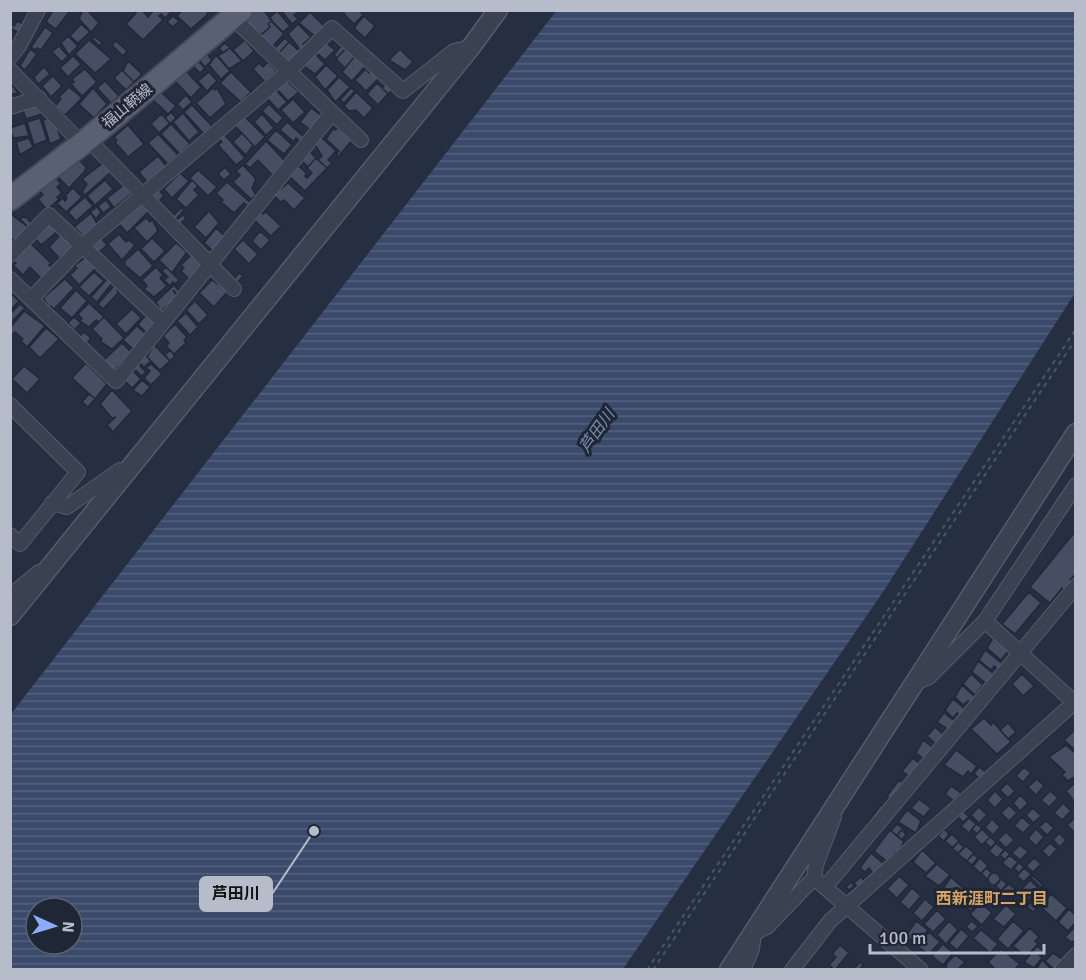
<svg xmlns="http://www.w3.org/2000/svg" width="1086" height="980" font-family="Signika,'Noto Sans JP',sans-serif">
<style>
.water{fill:url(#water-rules);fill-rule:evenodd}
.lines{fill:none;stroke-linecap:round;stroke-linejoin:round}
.canal{stroke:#3b4a6a;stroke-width:12}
.building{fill:#454e63;stroke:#212838;stroke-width:1.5}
.minor-casing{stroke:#555c6b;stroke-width:16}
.tertiary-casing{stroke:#555c6b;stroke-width:21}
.primary-casing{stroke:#444a5a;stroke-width:26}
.path{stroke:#46595f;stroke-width:2;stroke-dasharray:4.5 4.5;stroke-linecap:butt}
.minor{stroke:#3a4151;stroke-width:14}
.tertiary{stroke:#3a4151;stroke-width:18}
.primary{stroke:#586071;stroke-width:22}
.labels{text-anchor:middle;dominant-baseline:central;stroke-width:6;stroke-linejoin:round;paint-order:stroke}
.street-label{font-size:15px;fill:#b7bccb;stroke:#1f2636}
.water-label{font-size:16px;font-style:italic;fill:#7e8eb2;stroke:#1f2636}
.neighbourhood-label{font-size:16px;font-weight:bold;fill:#d7a566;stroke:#1f2636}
.leader{fill:none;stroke:#b7bccb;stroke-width:2}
.callout-dot{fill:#b7bccb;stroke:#1f2636;stroke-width:2}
.callout{fill:#b7bccb;stroke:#b7bccb;stroke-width:2}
.callout-label{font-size:16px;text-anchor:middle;font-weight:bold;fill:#111}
</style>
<defs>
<pattern id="water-rules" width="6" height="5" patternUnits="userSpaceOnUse" patternTransform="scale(1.5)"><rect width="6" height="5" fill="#3b4a6a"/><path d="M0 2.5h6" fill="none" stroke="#55627e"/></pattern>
</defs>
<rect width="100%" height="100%" fill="#262e41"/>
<path class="water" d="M 557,10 L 1075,11 L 1075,293 L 883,592 L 623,969 L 11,969 L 11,714 ZM 36,908 L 72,908 L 72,944 L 36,944 Z"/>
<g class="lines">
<path class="canal" d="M 1073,970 L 1076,966"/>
</g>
<path class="building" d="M 67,10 L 69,12 L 56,29 L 46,22 L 53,10 Z
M 83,10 L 87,10 L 99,23 L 91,32 L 79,19 Z
M 142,10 L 148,17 L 154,10 L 173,10 L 165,18 L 161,14 L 159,16 L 163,20 L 143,40 L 126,24 L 136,13 L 135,10 Z
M 182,10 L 208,10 L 207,15 L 191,29 L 177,16 Z
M 254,10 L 263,10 L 272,20 L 268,24 L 270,27 L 262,34 L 254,30 L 244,19 Z
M 281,10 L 300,10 L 294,15 L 298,19 L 292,24 Z
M 344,10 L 359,10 L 363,15 L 354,24 L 344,14 Z
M 277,11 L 290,26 L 283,32 L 269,18 Z
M 310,12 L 325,27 L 316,37 L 299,23 Z
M 173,16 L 179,21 L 173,27 L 167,22 Z
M 364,16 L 375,26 L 365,38 L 354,28 Z
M 17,21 L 26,25 L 21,34 L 10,28 L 10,24 L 14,26 Z
M 271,21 L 284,34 L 272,47 L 254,30 L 262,34 L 270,27 L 268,24 Z
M 81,24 L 90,32 L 78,43 L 70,36 Z
M 298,24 L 311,37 L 303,44 L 306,47 L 302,52 L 288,34 Z
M 45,27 L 53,33 L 41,50 L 37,48 L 35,50 L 31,47 Z
M 68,36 L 78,46 L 69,55 L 61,43 Z
M 95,37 L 102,43 L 100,46 L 92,39 Z
M 285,38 L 289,42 L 279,53 L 274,49 Z
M 89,40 L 111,59 L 95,73 L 75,54 Z
M 245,40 L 254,51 L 243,61 L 233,50 Z
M 116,41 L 127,51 L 123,56 L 112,45 Z
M 289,42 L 301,53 L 290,64 L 279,53 Z
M 325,42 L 335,50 L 325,60 L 316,52 Z
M 225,43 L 230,48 L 223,53 L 219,48 Z
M 59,46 L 68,56 L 62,62 L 52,52 Z
M 341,46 L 345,49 L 337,58 L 334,55 Z
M 230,48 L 242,61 L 229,69 L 218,56 Z
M 30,49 L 37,54 L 25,70 L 20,66 Z
M 345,49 L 354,57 L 345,68 L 336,59 Z
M 400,49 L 413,62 L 405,70 L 389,60 Z
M 206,53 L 212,60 L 205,67 L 199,60 Z
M 314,53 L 325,64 L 315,74 L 304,66 Z
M 216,55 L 230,71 L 221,79 L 209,65 Z
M 73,56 L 81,64 L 68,77 L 60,68 Z
M 354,57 L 365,66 L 352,81 L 342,72 Z
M 128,61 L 142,74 L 134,82 L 123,71 Z
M 198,61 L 205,68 L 200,73 L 193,66 Z
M 268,62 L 277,71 L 265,82 L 253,69 L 259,63 L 263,67 Z
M 326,65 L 338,76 L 325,90 L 315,77 Z
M 44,67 L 50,74 L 38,84 L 34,77 Z
M 85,69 L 97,82 L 82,96 L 71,84 L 74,82 L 72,79 Z
M 366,69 L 369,73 L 371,70 L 379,78 L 366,91 L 355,80 Z
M 122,70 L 134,82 L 126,90 L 114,78 Z
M 186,71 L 201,87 L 191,98 L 175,81 Z
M 209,72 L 217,81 L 207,91 L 198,81 Z
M 231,72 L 251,92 L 241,102 L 220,83 Z
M 53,76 L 62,86 L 51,97 L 42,86 Z
M 339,77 L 350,87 L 335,102 L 327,90 Z
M 105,81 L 119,96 L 111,103 L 97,88 Z
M 287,81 L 299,92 L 288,101 L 277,89 Z
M 10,82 L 18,93 L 10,95 Z
M 377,83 L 388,94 L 378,105 L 367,94 Z
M 387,83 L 393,89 L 388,94 L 382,88 Z
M 69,87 L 82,98 L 65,115 L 55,106 L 61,99 L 59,97 Z
M 93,88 L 107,104 L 94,118 L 79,104 Z
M 213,88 L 215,90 L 217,88 L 226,104 L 210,118 L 196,103 Z
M 351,88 L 355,91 L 344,103 L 340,100 Z
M 276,90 L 287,102 L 278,110 L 267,98 Z
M 161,92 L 176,106 L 168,114 L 153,100 Z
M 356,92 L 373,108 L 364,118 L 356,110 L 349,111 L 344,106 Z
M 186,95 L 192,102 L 183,110 L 177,104 Z
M 293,99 L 305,112 L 293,123 L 281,110 Z
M 35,104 L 42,114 L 26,119 L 22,108 Z
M 269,104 L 283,118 L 277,125 L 262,111 Z
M 192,105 L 212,126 L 204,134 L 184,112 Z
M 311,108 L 322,116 L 311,130 L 300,122 Z
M 171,112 L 176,118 L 170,124 L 165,118 Z
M 183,113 L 199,132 L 189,141 L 173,122 Z
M 161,114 L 170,123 L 159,133 L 151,124 Z
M 262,114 L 274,128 L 266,135 L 254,122 Z
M 245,117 L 265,137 L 255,147 L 235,126 Z
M 40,118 L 47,140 L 34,145 L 27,122 Z
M 50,118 L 52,123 L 55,122 L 61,139 L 50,144 L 43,120 Z
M 287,122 L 305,138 L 301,142 L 296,138 L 294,142 L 280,130 Z
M 25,123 L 29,136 L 13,138 L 10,128 Z
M 171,124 L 190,144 L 180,154 L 161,134 Z
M 128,125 L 144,144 L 128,157 L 115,142 L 117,140 L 114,137 Z
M 337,128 L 352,140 L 338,157 L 336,155 L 339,151 L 326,139 L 333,129 L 335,130 Z
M 276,130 L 292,145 L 284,154 L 267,140 Z
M 242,133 L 253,145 L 246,155 L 233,142 Z
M 158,134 L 178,155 L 168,164 L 148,143 Z
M 224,134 L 245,158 L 236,165 L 218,145 L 222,142 L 219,139 Z
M 320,136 L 336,151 L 328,160 L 332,163 L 327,168 L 318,160 L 322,156 L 314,143 Z
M 29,138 L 33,147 L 20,155 L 16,142 Z
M 266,141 L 286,162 L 273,176 L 258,160 L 250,168 L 245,164 Z
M 309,151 L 316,158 L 308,167 L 301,160 Z
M 158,156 L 166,166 L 147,182 L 139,172 Z
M 316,158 L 327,168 L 305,191 L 289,176 L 299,166 L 307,174 L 305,176 L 307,178 L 312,173 L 307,168 Z
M 79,160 L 86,167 L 85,171 L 69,188 L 58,177 L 74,161 L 76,163 Z
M 103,163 L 111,172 L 85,195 L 82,192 L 87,184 L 82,179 Z
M 243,165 L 256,179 L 252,188 L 256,195 L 251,199 L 233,182 L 240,175 L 236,171 Z
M 225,167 L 231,174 L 224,180 L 218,174 Z
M 198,170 L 217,187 L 208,196 L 190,178 Z
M 180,173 L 189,181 L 172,198 L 164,189 Z
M 55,177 L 61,184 L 57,187 L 62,193 L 57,197 L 59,199 L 47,210 L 38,199 L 43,195 L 39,190 Z
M 105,180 L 113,189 L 95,205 L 87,196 Z
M 192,180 L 198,186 L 194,190 L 199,195 L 186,208 L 176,199 Z
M 227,182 L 252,204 L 249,207 L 244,203 L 234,213 L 221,202 L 223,200 L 216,193 Z
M 288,183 L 305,198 L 294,210 L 284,200 L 281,202 L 273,195 Z
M 124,185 L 131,194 L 114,208 L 107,198 Z
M 73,188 L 82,197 L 66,212 L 57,203 L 63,198 L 65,201 L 67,198 L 65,196 Z
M 158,189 L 164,196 L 158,202 L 152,195 Z
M 85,197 L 93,206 L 76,221 L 68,212 Z
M 106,200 L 111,207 L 103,213 L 98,206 Z
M 142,204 L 149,211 L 127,233 L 119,224 Z
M 97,207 L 101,212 L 96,219 L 90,212 Z
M 182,207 L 184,210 L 176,219 L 173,216 Z
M 209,211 L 219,223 L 206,238 L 194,227 Z
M 261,212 L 263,214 L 266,212 L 281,226 L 271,236 L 256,222 L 255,218 Z
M 91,213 L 98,225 L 83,236 L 74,227 Z
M 11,214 L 29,228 L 15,242 L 10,237 Z
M 183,215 L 186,218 L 180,224 L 177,220 Z
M 23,217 L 27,218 L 33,225 L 30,228 L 27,226 L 20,219 Z
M 146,218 L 150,222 L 152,219 L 158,231 L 147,242 L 134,228 Z
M 49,222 L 58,231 L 41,245 L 34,237 Z
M 216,228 L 226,237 L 213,251 L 204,243 Z
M 260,231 L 270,240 L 261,250 L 252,241 Z
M 62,233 L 75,245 L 61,260 L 49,247 Z
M 119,234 L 126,242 L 129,240 L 135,245 L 122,260 L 108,244 Z
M 101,238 L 107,245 L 97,254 L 91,247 Z
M 152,238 L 165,251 L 154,262 L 141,249 Z
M 243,240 L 258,254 L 249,264 L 234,249 Z
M 30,243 L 51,263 L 49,265 L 52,268 L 42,279 L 30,267 L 23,275 L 13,265 L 16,263 L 12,260 Z
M 176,243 L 187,252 L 172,273 L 159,260 Z
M 138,249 L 153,266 L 140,278 L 125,265 L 125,261 Z
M 191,255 L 203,267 L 190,280 L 181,271 L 184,268 L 181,265 Z
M 86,257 L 97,267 L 79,285 L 70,275 L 77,268 L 74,266 Z
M 156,267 L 163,275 L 160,278 L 167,286 L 154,297 L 144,289 L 147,286 L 142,280 Z
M 166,267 L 179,280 L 175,284 L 173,282 L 170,286 L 164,280 L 168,277 L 162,271 Z
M 94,272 L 104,281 L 89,296 L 79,287 Z
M 239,273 L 243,276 L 238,282 L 234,279 Z
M 108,278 L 113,282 L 97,302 L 91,297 Z
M 65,279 L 74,288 L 54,309 L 51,306 L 49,307 L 43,298 Z
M 212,280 L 228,291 L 214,307 L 199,293 Z
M 115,285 L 118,293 L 103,309 L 98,304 Z
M 174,285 L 181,293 L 178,295 L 173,290 L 177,297 L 161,311 L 156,302 Z
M 76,290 L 87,301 L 72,318 L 60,308 Z
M 10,293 L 19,301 L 10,311 Z
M 195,301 L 208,315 L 199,324 L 186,310 Z
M 89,303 L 104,317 L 99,322 L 96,320 L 89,327 L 80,321 L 82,319 L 78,314 Z
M 20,304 L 25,308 L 10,323 L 10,314 Z
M 132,309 L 141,318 L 126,334 L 116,324 Z
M 24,311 L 45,326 L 27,347 L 21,341 L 23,339 L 15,332 L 13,334 L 10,332 L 10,328 Z
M 186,313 L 198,327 L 190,335 L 177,321 Z
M 147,314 L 156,323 L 146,333 L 138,324 Z
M 74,317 L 81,323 L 74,330 L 68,323 Z
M 104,317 L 124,338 L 112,349 L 100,341 L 102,339 L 92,329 Z
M 175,324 L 187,337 L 184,340 L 186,343 L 174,354 L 166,346 L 169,343 L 163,336 Z
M 137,326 L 146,334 L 134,350 L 123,340 Z
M 46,328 L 59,339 L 40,358 L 29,347 Z
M 84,332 L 91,338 L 86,344 L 79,337 Z
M 122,343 L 132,353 L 114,370 L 104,360 Z
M 154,345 L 170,361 L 160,370 L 147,357 Z
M 170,350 L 175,356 L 170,361 L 165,355 Z
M 145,355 L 151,361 L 144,367 L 138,361 Z
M 86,363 L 107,384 L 95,399 L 72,378 Z
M 137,363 L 146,372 L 142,376 L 133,368 Z
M 151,364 L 162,374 L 151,385 L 144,378 L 150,371 L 146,368 Z
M 24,366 L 40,379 L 27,393 L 12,379 Z
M 132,370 L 141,379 L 132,388 L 123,379 Z
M 142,380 L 150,387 L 142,396 L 133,390 Z
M 112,390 L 132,411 L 113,432 L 107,425 L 116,417 L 112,418 L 100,404 Z
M 89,394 L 95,399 L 88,407 L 82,402 Z
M 1073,534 L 1076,536 L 1076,573 L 1070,580 L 1072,582 L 1065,591 L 1062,588 L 1050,603 L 1030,587 Z
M 1029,592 L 1041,603 L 1015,634 L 1002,624 Z
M 993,638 L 1008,651 L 1001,660 L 987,648 Z
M 985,650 L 1004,665 L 999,670 L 994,666 L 991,670 L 979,660 Z
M 978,661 L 995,675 L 987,684 L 972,672 Z
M 971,674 L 983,685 L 975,695 L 963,684 Z
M 1022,674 L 1034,686 L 1023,696 L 1012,684 Z
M 962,685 L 976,698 L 971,704 L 968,701 L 963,705 L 955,697 Z
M 953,699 L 966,710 L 961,716 L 957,713 L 953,718 L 945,710 Z
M 944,713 L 956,722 L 949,730 L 937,722 Z
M 984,718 L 991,725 L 993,722 L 1011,742 L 997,754 L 971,729 Z
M 1008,723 L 1016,732 L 1008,739 L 1000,730 Z
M 935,727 L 945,736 L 937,745 L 927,736 Z
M 1076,729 L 1076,751 L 1064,740 Z
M 923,740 L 935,749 L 925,760 L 916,753 Z
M 1066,745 L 1076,754 L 1076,776 L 1068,781 L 1062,775 L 1065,772 L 1049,757 Z
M 956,750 L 977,766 L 971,774 L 968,771 L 963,777 L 944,765 Z
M 913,758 L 920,764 L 910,777 L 902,771 Z
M 979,767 L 986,772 L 981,779 L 974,774 Z
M 1024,767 L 1031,773 L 1023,782 L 1016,776 Z
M 1037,779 L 1044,786 L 1036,795 L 1028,787 Z
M 899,780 L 904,784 L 891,800 L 887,796 Z
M 1076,782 L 1076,804 L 1066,791 Z
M 1007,783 L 1015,791 L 1008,798 L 1000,790 Z
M 951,786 L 961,793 L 954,801 L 945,794 Z
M 995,791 L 1003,799 L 995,808 L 987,800 Z
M 1050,791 L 1058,798 L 1049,807 L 1041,800 Z
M 1020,795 L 1028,803 L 1020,811 L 1013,803 Z
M 919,799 L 931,808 L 924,817 L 911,808 Z
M 1063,803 L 1071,811 L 1062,820 L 1054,813 Z
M 881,805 L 886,809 L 871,827 L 867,824 Z
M 1009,805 L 1017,813 L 1009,821 L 1001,813 Z
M 979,807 L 987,815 L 979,823 L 971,815 Z
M 1033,808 L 1041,816 L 1033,823 L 1026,815 Z
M 907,810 L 921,821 L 916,833 L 898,822 Z
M 963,811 L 969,817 L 963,822 L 958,817 Z
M 1022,817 L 1031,825 L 1023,833 L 1014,826 Z
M 1076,817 L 1076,830 L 1074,832 L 1067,825 Z
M 969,818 L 976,824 L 969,833 L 961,826 Z
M 992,819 L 1000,827 L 993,835 L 985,827 Z
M 1046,821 L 1054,828 L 1047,835 L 1039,827 Z
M 897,824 L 906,831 L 905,833 L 901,830 L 897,836 L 891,831 Z
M 976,824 L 982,828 L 977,834 L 972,829 Z
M 944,829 L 949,834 L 944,841 L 938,836 Z
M 982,829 L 990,837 L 982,845 L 974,837 Z
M 1036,829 L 1044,837 L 1036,846 L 1028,838 Z
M 890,830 L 904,841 L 898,854 L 895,852 L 888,862 L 874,851 Z
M 901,830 L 907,833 L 902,840 L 897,836 Z
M 1006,832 L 1014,840 L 1006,848 L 998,840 Z
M 1059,833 L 1066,840 L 1060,847 L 1053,840 Z
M 952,834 L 959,841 L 953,848 L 945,841 Z
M 990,837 L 996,842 L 991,848 L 985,842 Z
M 958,842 L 964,847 L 958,853 L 952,848 Z
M 996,843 L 1004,850 L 997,858 L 989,851 Z
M 1050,843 L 1057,849 L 1049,858 L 1042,851 Z
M 1020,845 L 1028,852 L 1020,860 L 1012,853 Z
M 966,846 L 974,853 L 967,861 L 958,854 Z
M 922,850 L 936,863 L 926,873 L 913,862 Z
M 1005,850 L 1010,854 L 1005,860 L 1000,855 Z
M 871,853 L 884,864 L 874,875 L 869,868 L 865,872 L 860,868 Z
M 973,854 L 978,858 L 972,865 L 967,861 Z
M 1009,855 L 1018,862 L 1011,870 L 1002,863 Z
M 980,858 L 988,866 L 981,874 L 973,866 Z
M 1034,858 L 1041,864 L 1033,872 L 1026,866 Z
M 1019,863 L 1024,867 L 1019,873 L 1014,868 Z
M 937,864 L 950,875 L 939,886 L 925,876 Z
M 986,868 L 992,873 L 987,879 L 981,873 Z
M 1024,868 L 1031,874 L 1024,882 L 1017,876 Z
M988 879a6 6 0 1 1 12 0a6 6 0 1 1-12 0Z
M 899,876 L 909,885 L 897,898 L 887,889 Z
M 1033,876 L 1043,885 L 1041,887 L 1031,878 Z
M 861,877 L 866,883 L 859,889 L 854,883 Z
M 951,877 L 964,889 L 955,899 L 944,887 Z
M 1001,879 L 1007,884 L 1001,891 L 995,885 Z
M 1030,880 L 1039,889 L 1029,900 L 1020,891 Z
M 851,882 L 854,886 L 849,890 L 846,887 Z
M 1009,884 L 1016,890 L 1009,898 L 1001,891 Z
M 1044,887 L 1050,892 L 1039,903 L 1034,898 Z
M 912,888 L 921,896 L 909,910 L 900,902 Z
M 966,890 L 979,902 L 971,911 L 956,901 Z
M 1051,894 L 1067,908 L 1056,921 L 1040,906 Z
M 925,899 L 934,907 L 922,921 L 913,913 Z
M 1033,899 L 1039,905 L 1033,912 L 1027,907 Z
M 981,903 L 992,913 L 982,925 L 970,914 Z
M 1006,905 L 1016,914 L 1004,927 L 993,919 Z
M 1069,909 L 1076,916 L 1076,922 L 1068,931 L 1058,922 Z
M 937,910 L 946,919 L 933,932 L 924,924 Z
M 916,921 L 928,930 L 916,944 L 906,936 Z
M 949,921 L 958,930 L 946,944 L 937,935 Z
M 971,921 L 978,926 L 973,932 L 966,927 Z
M 1013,921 L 1024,931 L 1008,949 L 997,939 Z
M 1076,926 L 1076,941 L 1071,942 L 1065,937 Z
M 1030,928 L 1039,937 L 1035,941 L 1038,944 L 1026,957 L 1013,946 Z
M 961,929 L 969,936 L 957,950 L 949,943 Z
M 981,930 L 998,944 L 990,953 L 973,938 Z
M 929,932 L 940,942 L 929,954 L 917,946 Z
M 943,944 L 953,953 L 943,965 L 932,956 Z
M 840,945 L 849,953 L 835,970 L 829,965 L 836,957 L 832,954 Z
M 1037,946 L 1043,951 L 1039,955 L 1042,958 L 1034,968 L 1024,962 Z
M 1001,949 L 1020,964 L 1014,970 L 996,970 L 988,962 Z
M 1053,953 L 1064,960 L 1055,970 L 1045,961 Z
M 955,955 L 965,962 L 957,970 L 946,970 L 947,963 Z
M 1042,960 L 1052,970 L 1036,970 Z
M 860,962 L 863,965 L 859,970 L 853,970 Z"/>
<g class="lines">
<defs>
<path id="minor" d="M 233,18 L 361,140
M 10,57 L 19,46 L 38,10
M 10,70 L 82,144
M 10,107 L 39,98
M 88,139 L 234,289
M 10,255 L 49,215 L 163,322
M 10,279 L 116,381 L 332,113
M 31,299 L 82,246 L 289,71 L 332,28 L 403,91 L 454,51 L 471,47
M 10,405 L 78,472 L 20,544 L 10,535
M 52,503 L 67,507 L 120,470 L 127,470
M 10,596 L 39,572
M 985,621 L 1076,704
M 917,682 L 929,677 L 985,621 L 1076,485
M 814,878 L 816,865 L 834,817
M 826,886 L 1076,586
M 743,970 L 752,949 L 754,933 L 767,927 L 814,878 L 921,970
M 792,970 L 830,921 L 1076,701
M 1062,970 L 1076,955"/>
<path id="tertiary" d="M 10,616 L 471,47 L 498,10
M 729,970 L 1076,433"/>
<path id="primary" d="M 10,199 L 88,139 L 241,10"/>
</defs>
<use href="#minor" class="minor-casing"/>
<use href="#tertiary" class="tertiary-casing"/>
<use href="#primary" class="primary-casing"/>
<path class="path" d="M 647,970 L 1076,329
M 653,970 L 1076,339"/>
<use href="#minor" class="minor"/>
<use href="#tertiary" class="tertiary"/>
<use href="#primary" class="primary"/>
</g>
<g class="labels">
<g class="street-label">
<text transform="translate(127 106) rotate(-40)">福山鞆線</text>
</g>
<g class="water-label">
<text transform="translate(597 431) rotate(-55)">芦田川</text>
</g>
<g class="neighbourhood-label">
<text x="992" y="899">西新涯町二丁目</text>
</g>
</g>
<path class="leader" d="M314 831L272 894"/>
<circle class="callout-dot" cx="314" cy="831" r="6"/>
<rect class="callout" x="200" y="877" width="72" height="34" rx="6"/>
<g class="callout-label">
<text x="236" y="899">芦田川</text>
</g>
<rect width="1086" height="980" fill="none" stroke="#b7bccb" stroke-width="24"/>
<g transform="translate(54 926) rotate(94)"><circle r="28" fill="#1f2636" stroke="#5c6272" stroke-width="1.5"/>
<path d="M0-4.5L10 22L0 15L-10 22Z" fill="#8eabf9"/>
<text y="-9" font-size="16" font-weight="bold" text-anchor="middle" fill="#b7bccb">N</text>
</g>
<path d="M870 944v9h174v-9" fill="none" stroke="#b7bccb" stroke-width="3"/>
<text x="879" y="944" font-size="18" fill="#b7bccb" stroke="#1f2636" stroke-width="4.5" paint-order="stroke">100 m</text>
</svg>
